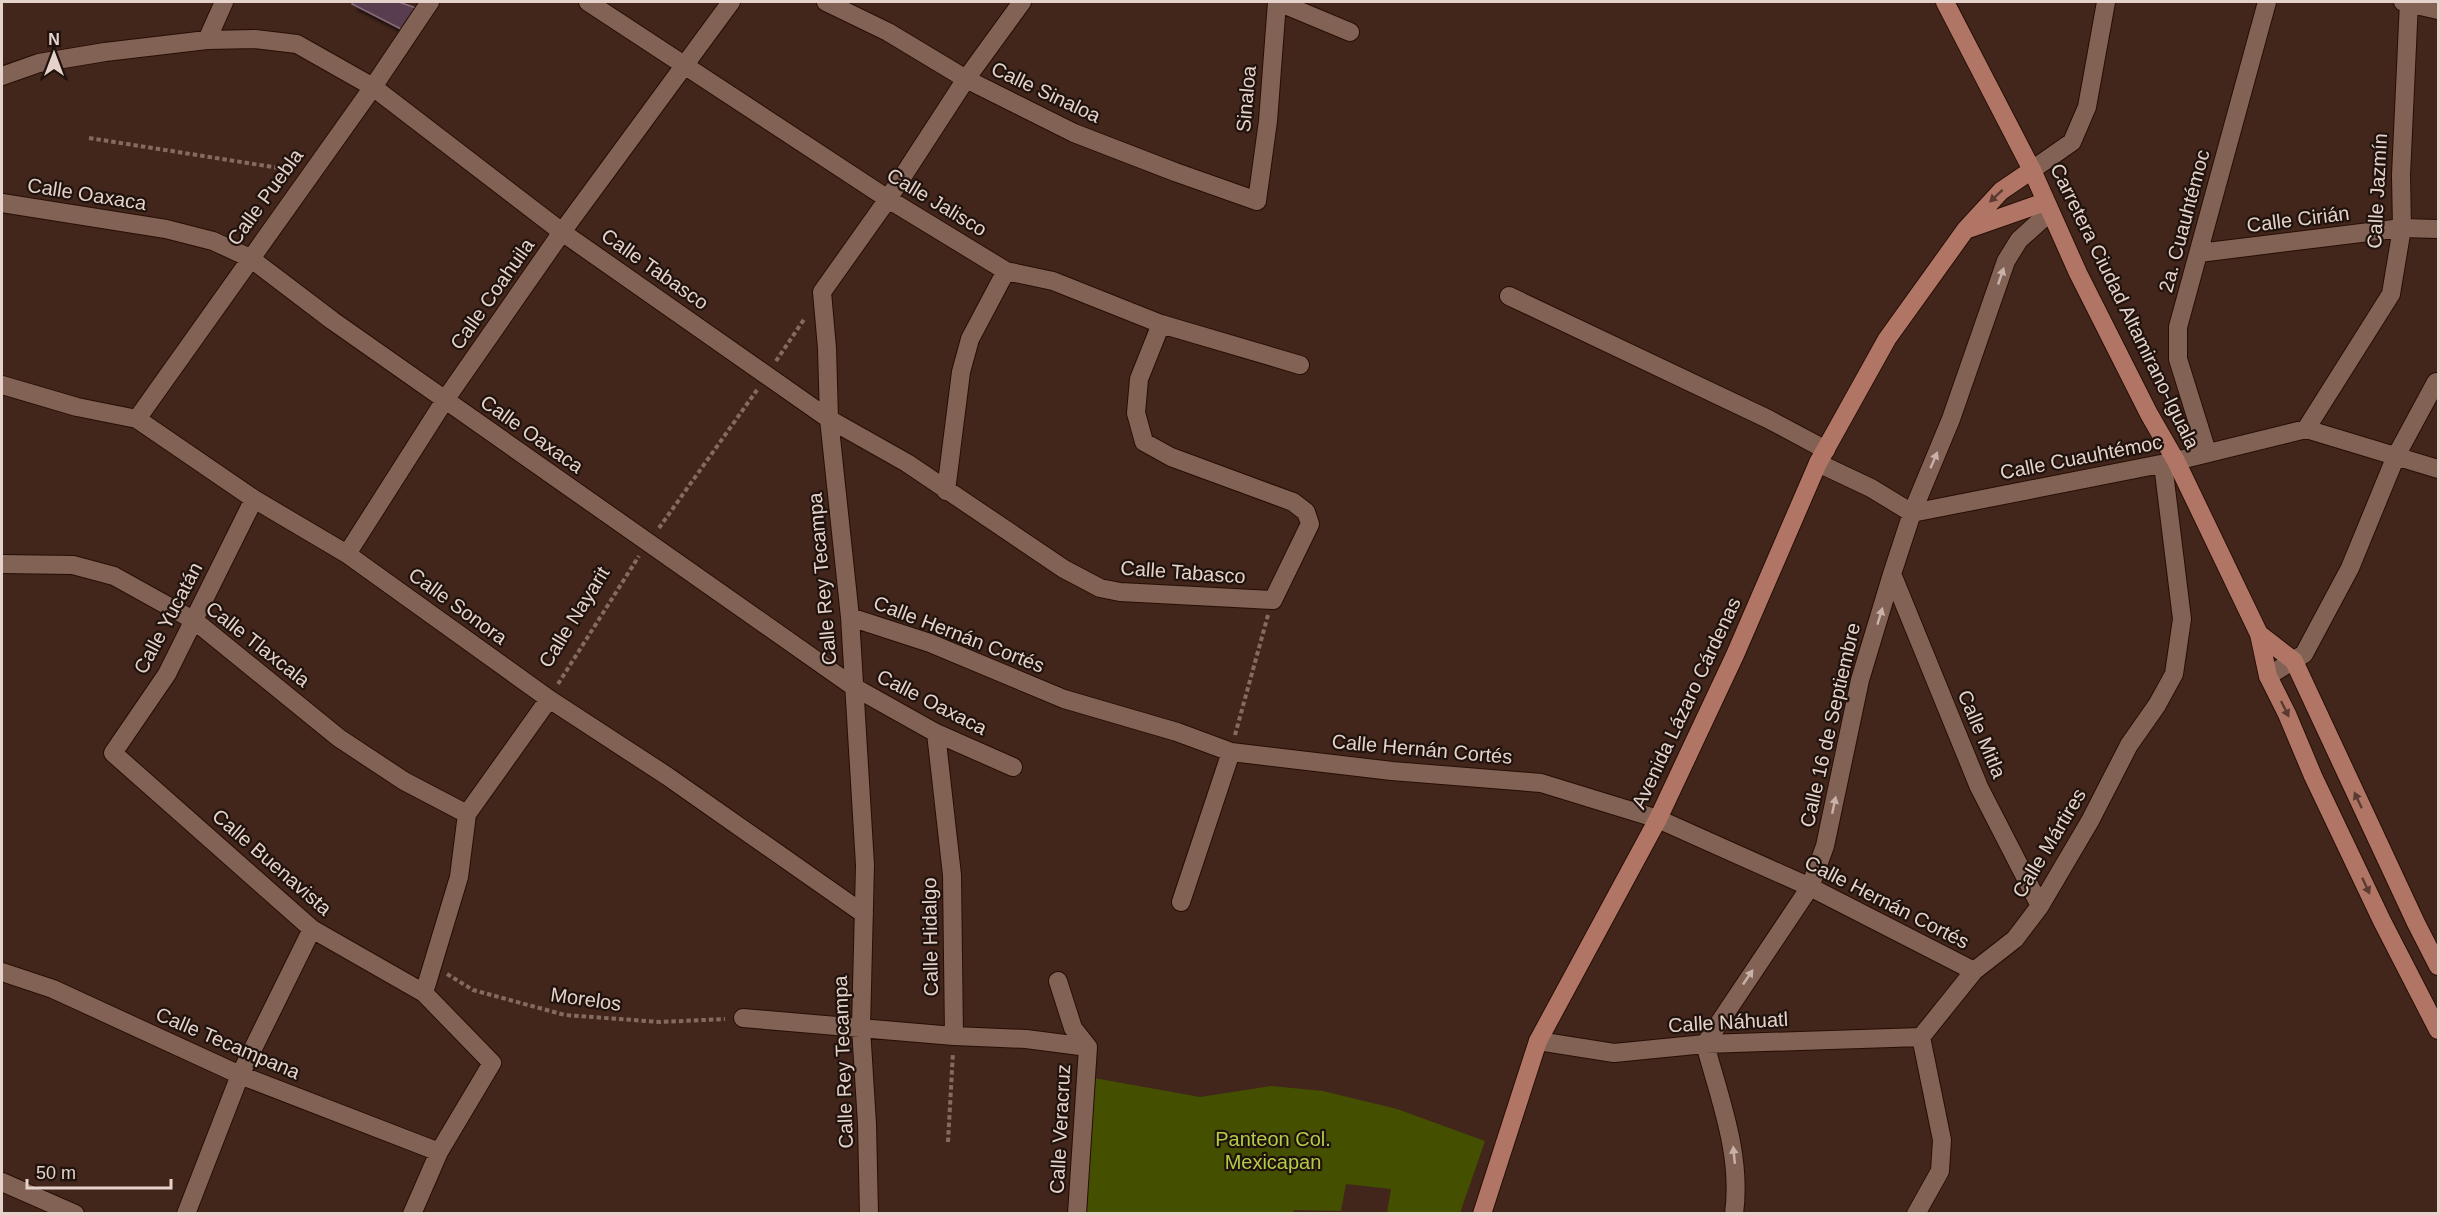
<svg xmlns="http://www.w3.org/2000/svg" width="2440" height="1215" font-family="Arial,sans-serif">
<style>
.green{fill:#445000}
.building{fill:#593e50;stroke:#896c7f;stroke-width:1.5;filter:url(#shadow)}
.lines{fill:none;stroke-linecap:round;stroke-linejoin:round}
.minor-casing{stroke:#270e04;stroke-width:20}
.major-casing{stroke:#270e04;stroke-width:20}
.path{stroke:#836b62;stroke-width:4;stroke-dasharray:4.5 3;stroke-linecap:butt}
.minor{stroke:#826255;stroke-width:18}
.major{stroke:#b17566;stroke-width:18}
.oneway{fill:#5a3a31}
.oneway2{fill:#c7b1a8}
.labels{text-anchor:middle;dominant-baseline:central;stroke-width:4.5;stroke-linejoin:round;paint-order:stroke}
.street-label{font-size:20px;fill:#e5d3cb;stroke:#20130e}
.park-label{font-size:20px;fill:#b3cc46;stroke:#20130e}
</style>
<defs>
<filter id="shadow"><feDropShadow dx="5.5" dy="5.5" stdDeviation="1.5" flood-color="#0009"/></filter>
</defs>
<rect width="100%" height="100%" fill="#42261b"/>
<path class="green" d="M 1094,1078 L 1200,1097 L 1271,1086 L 1323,1091 L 1397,1109 L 1485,1141 L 1460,1213 L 1387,1213 L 1391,1189 L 1346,1184 L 1341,1211 L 1294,1210 L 1293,1214 L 1083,1214 Z"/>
<path class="building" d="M 353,2 L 399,2 L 419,9 L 403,30 L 352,4 Z"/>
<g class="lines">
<defs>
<path id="minor" d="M 588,2 L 888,199 L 1006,271 L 1053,281 L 1161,324 L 1300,365
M 826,2 L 888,32 L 966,79 L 1074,133 L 1175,172 L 1257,201 L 1268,121 L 1277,2
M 1278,2 L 1350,32
M 2403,2 L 2438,10
M 207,40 L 224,2
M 2,76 L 39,63 L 105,52 L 207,40 L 255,39 L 297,44 L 373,87 L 562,232 L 829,419 L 907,463 L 1064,569 L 1100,588 L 1120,592 L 1273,600 L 1310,524 L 1306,512 L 1293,502 L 1171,457 L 1144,442 L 1136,413 L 1139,379 L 1161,324
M 2032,170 L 2072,142 L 2087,107 L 2106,2
M 2,203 L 166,229 L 213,241 L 250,258 L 333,321 L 854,687 L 936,733 L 1013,767
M 2199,253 L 2402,228 L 2438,229
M 1509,296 L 1768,419 L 1826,450
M 2,385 L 77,407 L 137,419 L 254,499 L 347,554 L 549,699 L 667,776 L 864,914
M 137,419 L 373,87 L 430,2
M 2306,429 L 2391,294 L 2402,228 L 2401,175 L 2409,2
M 2207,452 L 2178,359 L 2178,327 L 2267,2
M 1818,463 L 1871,488 L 1912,513 L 2176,461 L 2306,429 L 2438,469
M 946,491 L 961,372 L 970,339 L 1006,271
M 254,499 L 167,674 L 113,753 L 312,929 L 424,993 L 492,1063 L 439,1152 L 412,1214
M 347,554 L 445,400 L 562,232 L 731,2
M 2,564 L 73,565 L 114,576 L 195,621 L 339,738 L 404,781 L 467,814
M 1892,574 L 1979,787 L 2040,906
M 850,617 L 930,643 L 1064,699 L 1177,732 L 1231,752 L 1392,771 L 1541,783 L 1658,819 L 1810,887 L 1974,971
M 2268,676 L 2304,654 L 2350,568 L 2396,456 L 2436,382 L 2438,383
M 936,733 L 952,875 L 954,1036
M 1181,902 L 1231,752
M 2,972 L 53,989 L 240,1075 L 439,1152
M 1058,981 L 1073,1028 L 1088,1047
M 424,993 L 459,877 L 467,814 L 549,699
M 743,1018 L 954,1036 L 1026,1039 L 1088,1047
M 1921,1037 L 1974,971 L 2015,939 L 2040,906 L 2090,821 L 2129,745 L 2157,705 L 2174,674 L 2182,619 L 2163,464
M 1538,1041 L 1614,1053 L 1705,1044 L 1921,1037
M 2,1182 L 75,1214
M 186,1214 L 240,1075 L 312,929
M 869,1214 L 867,1124 L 861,1028 L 865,865 L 850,617 L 829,419 L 827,348 L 822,292 L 888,199 L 966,79 L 1022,2
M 1077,1214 L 1088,1047
M 1734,1214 C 1742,1155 1720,1100 1705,1044 L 1810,887 L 1825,846 L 1860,680 L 1892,574 L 1912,513 L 1951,419 L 2006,261 L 2019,240 L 2050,212
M 1916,1214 L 1940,1171 L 1942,1140 L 1921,1037"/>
<path id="major" d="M 1945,2 L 2032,170 L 2078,273 L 2149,414 L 2176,461 L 2259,634 L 2268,676 L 2287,714 L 2313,776 L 2382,921 L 2438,1030
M 1968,229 L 2045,202
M 2259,634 L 2294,661 L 2416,923 L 2438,966
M 1482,1214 L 1538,1041 L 1658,819 L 1735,655 L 1818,463 L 1887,339 L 1966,229 L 2001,191 L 2032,170"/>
</defs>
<use href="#minor" class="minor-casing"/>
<use href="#major" class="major-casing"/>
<path class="path" d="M 89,138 L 292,170
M 776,361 L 805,318
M 659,528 L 757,390
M 558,684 L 639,556
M 1235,735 L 1268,615
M 447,974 L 473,990 L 565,1015 L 660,1022 L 725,1019
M 948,1142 L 953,1052"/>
<use href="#minor" class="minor"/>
<use href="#major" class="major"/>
</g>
<defs><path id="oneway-solid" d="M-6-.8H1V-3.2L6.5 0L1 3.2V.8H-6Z" transform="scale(1.5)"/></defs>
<g class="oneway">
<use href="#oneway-solid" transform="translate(1996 196) rotate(137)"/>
<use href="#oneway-solid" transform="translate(2285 709) rotate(64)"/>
<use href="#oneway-solid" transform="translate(2358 800) rotate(-115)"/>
<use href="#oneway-solid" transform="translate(2366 886) rotate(65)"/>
</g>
<g class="oneway2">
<use href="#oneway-solid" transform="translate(2001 276) rotate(-71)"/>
<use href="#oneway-solid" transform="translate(1934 460) rotate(-67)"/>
<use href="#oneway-solid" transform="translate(1880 616) rotate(-73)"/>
<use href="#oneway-solid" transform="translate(1834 805) rotate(-78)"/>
<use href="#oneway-solid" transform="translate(1748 977) rotate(-56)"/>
<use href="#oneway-solid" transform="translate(1734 1155) rotate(-96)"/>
</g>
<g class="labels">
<g class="street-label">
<text transform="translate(1046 92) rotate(25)">Calle Sinaloa</text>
<text transform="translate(1246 99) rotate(-85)">Sinaloa</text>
<text transform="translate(2377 191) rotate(-87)">Calle Jazmín</text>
<text transform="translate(87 194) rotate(9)">Calle Oaxaca</text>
<text transform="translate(265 197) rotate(-54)">Calle Puebla</text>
<text transform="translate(937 202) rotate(31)">Calle Jalisco</text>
<text transform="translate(2298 219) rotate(-7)">Calle Cirián</text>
<text transform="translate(2184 221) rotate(-75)">2a. Cuauhtémoc</text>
<text transform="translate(655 269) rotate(35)">Calle Tabasco</text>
<text transform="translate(492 294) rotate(-55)">Calle Coahuila</text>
<text transform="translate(2125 306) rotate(64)">Carretera Ciudad Altamirano-Iguala</text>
<text transform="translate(532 434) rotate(35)">Calle Oaxaca</text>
<text transform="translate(2081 457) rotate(-11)">Calle Cuauhtémoc</text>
<text transform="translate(1183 572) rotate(4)">Calle Tabasco</text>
<text transform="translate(822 579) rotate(-95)">Calle Rey Tecampa</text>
<text transform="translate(458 606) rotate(36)">Calle Sonora</text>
<text transform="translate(574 617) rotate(-58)">Calle Nayarit</text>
<text transform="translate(168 618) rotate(-62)">Calle Yucatán</text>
<text transform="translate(959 634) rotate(21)">Calle Hernán Cortés</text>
<text transform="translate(258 644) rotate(38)">Calle Tlaxcala</text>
<text transform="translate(932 702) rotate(27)">Calle Oaxaca</text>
<text transform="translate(1686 703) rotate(-65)">Avenida Lázaro Cárdenas</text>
<text transform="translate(1830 725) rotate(-77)">Calle 16 de Septiembre</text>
<text transform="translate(1982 734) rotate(67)">Calle Mitla</text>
<text transform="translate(1422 749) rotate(5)">Calle Hernán Cortés</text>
<text transform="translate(2049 843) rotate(-59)">Calle Mártires</text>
<text transform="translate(272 862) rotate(41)">Calle Buenavista</text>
<text transform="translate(1887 902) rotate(27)">Calle Hernán Cortés</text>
<text transform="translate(930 937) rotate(-91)">Calle Hidalgo</text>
<text transform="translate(586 999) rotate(8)">Morelos</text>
<text transform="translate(1728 1022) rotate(-3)">Calle Náhuatl</text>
<text transform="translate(228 1043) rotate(23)">Calle Tecampana</text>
<text transform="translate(843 1062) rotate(-92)">Calle Rey Tecampa</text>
<text transform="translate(1060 1129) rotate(-87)">Calle Veracruz</text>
</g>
<g class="park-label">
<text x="1273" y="1139">Panteon Col.<tspan x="1273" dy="23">Mexicapan</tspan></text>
</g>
</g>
<rect width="2440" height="1215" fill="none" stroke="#e5d3cb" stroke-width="6"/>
<g transform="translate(54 54)" stroke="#20130e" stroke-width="4.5" paint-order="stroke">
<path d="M0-4.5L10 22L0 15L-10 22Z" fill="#e5d3cb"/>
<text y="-9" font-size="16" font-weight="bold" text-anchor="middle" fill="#e5d3cb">N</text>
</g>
<path d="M27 1179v9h144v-9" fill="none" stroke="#e5d3cb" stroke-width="3"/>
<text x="36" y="1179" font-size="18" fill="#e5d3cb" stroke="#20130e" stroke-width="4.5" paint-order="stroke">50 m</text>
</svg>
